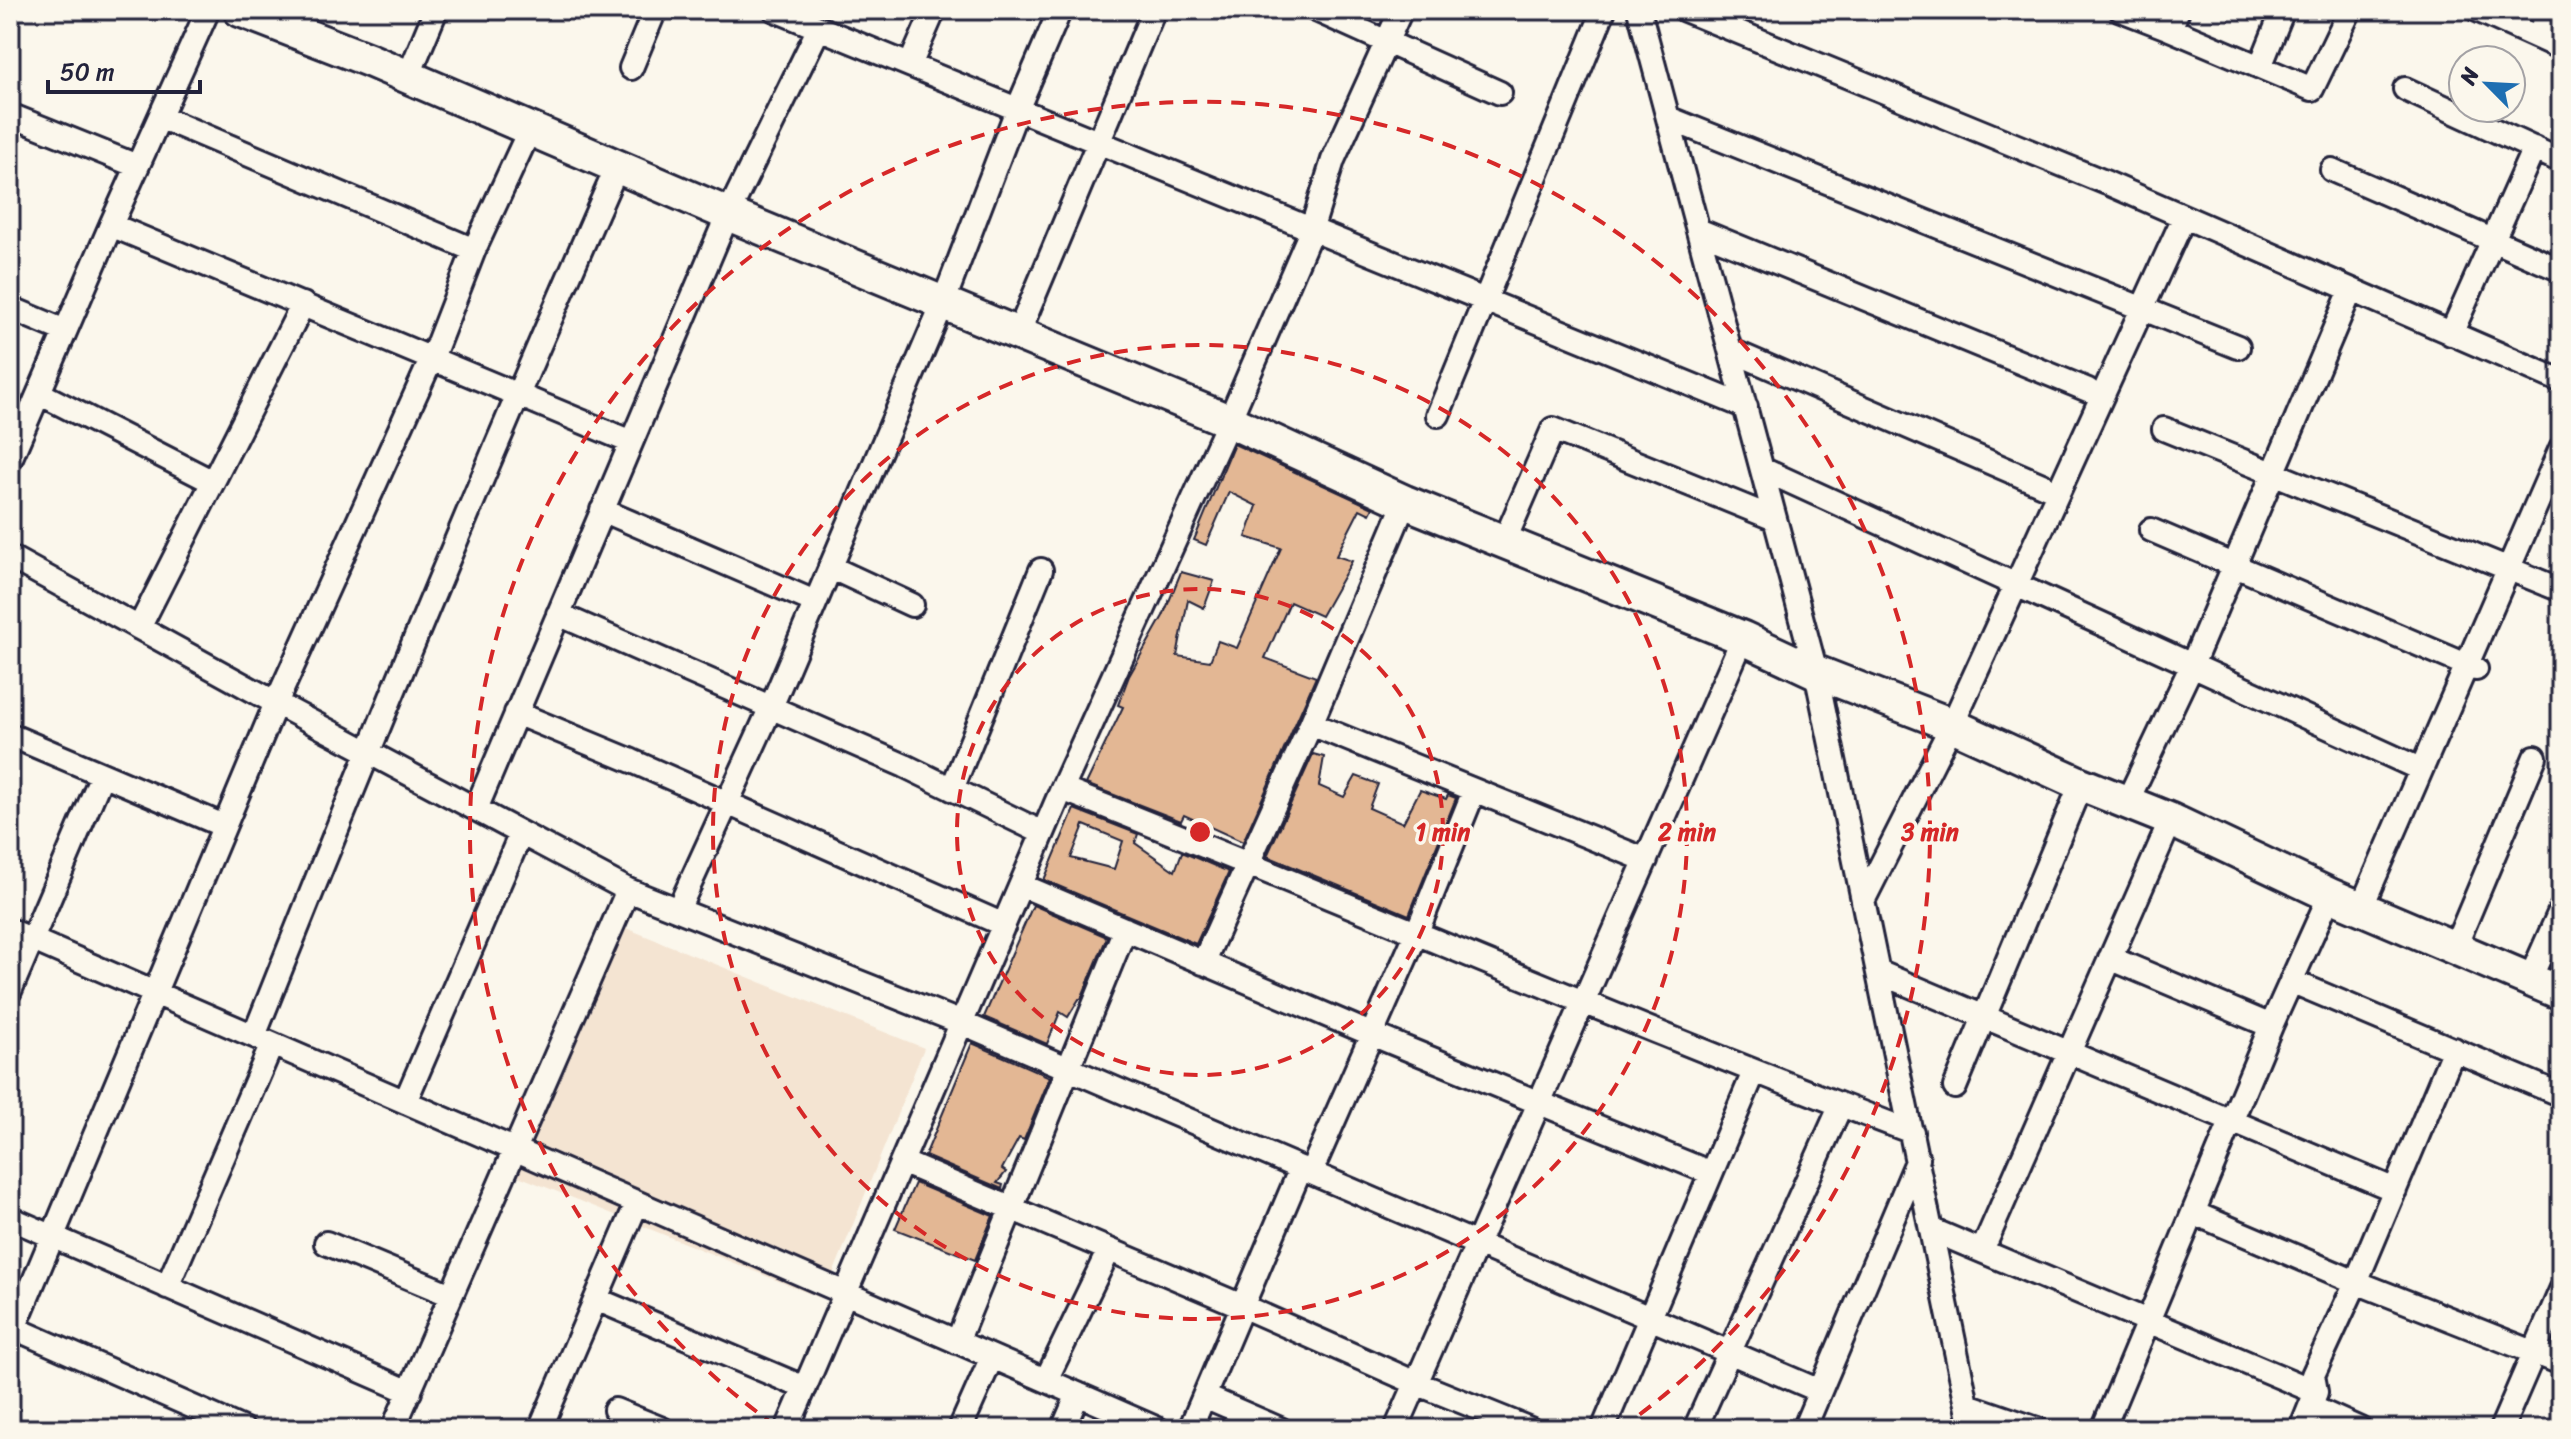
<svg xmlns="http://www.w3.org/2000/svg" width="2571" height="1439" font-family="Sriracha,sans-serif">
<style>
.built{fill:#f4e4d2}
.building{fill:#e3b794;stroke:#22223b;stroke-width:2;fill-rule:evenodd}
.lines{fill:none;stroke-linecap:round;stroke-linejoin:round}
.street-casing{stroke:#22223b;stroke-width:28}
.secondary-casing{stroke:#22223b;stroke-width:38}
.street{stroke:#fbf7ec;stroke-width:22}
.secondary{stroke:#fbf7ec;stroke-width:32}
.ring{fill:none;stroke:#d62828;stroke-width:4;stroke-dasharray:14 10}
.centre{fill:#d62828;stroke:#fbf7ec;stroke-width:4}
.ring-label{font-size:24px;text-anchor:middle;font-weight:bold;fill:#d62828;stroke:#fbf7ec;stroke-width:7;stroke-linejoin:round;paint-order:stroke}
</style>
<rect width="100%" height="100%" fill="#fbf7ec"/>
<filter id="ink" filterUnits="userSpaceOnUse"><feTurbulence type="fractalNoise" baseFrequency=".0125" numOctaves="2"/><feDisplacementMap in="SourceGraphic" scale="16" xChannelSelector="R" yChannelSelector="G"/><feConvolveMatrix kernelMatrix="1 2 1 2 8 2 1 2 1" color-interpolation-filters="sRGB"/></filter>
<g filter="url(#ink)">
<path class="built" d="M 611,922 L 924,1048 L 823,1299 L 511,1173 Z"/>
<path class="building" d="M 1234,444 L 1373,508 L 1370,514 L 1360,509 L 1336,556 L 1352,561 L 1321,616 L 1290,602 L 1265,658 L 1316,677 L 1243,842 L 1184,815 L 1181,821 L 1086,784 L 1123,707 L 1118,705 L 1129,676 L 1163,616 L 1181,572 L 1214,581 L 1204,608 L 1188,600 L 1177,656 L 1210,661 L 1218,641 L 1237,648 L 1281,548 L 1246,537 L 1257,506 L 1229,492 L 1206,545 L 1194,540 Z
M 1313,754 L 1324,757 L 1319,786 L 1344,797 L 1356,776 L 1378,784 L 1369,808 L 1403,823 L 1420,790 L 1446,799 L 1448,795 L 1456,798 L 1409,915 L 1267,856 Z
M 1074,809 L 1138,834 L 1135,843 L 1175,871 L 1182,852 L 1229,872 L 1196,944 L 1044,880 ZM 1084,825 L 1123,841 L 1114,869 L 1071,858 Z
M 1033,905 L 1107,937 L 1081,999 L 1079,999 L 1068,1017 L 1060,1012 L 1047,1044 L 984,1017 Z
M 972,1043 L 1050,1077 L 1024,1140 L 1019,1138 L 1002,1169 L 1006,1172 L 997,1183 L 1003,1185 L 1002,1189 L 925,1156 Z
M 915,1183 L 993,1216 L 975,1260 L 895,1229 Z"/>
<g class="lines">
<defs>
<path id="street" d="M 775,10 L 1746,407
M 1316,10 L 1500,93
M 1639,10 L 1816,672 L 1972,1429
M 1685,10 L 2107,183 L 2561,381
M 2121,10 L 2170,29
M 2178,10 L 2170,29 L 2312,89 L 2350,10
M 2477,10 L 2561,48
M 2538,37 L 2549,10
M 910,65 L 934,10
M 2260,67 L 2283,10
M 631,68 L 655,10
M 408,77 L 436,10
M 2405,89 L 2561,161
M 10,115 L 137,166
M 160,117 L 474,250
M 1668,118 L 2238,347
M 2332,170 L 2561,270
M 111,225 L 631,442
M 1698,230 L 2088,390
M 10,308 L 65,331
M 1018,334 L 1154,10
M 2451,334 L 2534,148
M 1730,350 L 2047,487
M 39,393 L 213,482
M 1438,415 L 1604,10
M 2164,429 L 2561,590
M 10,460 L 111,225 L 208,10
M 1762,469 L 2420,769
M 602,510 L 815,602
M 2151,530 L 2476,669
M 1504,542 L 1553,429 L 1775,519
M 10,557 L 276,703 L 628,890 L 962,1023 L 1820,1391
M 830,567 L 912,605
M 558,614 L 905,766 L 1043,833
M 139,628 L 303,304
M 516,713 L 632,761 L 1004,925
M 1311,724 L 1646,860
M 10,735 L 224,826
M 952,789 L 1041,570
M 1062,789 C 1346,901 1626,1024 1912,1132
M 2127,802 L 2192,665 L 2351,290
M 476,809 L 728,214 L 819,28
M 1021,885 L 1371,1034 L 1711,1173
M 1863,901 L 1952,725 L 2184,217
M 2362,906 L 2561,448
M 678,910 L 771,707 L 943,303 L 1017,110 L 1060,10
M 10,930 L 1158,1429
M 2455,947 L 2535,757
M 2110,958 L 2271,1026
M 1203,963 L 1311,724 L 1405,502
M 1878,972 L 2395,1190
M 2530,979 L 2561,909
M 2291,981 L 2561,1095
M 10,991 L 102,775
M 254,1036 C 370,744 490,454 617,167
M 1955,1087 L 2081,784
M 405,1102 L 521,833
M 902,1162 L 1242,1306 L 1416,1383 L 1530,1429
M 1311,1172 L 1417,932 L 1474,791
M 2194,1213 L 2356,1282 L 2561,1363
M 10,1218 L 410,1392
M 1932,1230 L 2316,1392
M 326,1243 L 451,1295
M 1982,1251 L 2171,820
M 167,1287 L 272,1044
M 596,1299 L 805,1388
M 14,1328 L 243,1429
M 10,1338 L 276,703 L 432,358 L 474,250 L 530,129
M 957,1342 L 1125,929
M 1046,1380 L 1109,1250
M 1204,1396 L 1280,1429
M 1967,1405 L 2037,1429
M 2311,1407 L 2360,1429
M 615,1410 L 662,1429
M 393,1429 L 628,890
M 540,1429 L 637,1203
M 787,1429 L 1062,789 L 1229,421 L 1311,231 L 1333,160 L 1401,10
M 960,1429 L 992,1357
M 1063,1429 L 1078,1394
M 1190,1429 L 1301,1168
M 1396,1429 L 1743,638
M 1603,1429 L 1754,1072
M 1695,1429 L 1841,1105
M 1804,1429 L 1918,1159
M 2103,1429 L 2271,1026 L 2330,895
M 2301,1429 L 2316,1392 L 2313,1375 L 2356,1282 L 2454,1049
M 2501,1429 L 2561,1290"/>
<path id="secondary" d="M 240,10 L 369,60 L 728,214 L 1229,421 L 1405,502 L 1743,638 L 1816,672 L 1952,725 L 2081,784 L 2171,820 L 2330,895 L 2561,993"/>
</defs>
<use href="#street" class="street-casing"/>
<use href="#secondary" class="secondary-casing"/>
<use href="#street" class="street"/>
<use href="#secondary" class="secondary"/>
</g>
</g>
<g class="ring">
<circle cx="1200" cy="832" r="243"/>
<circle cx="1200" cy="832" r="487"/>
<path d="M776 1426A730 730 0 1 1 1624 1426"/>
</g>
<circle cx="1200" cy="832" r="12" class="centre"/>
<g class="ring-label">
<text x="1443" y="840">1 min</text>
<text x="1687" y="840">2 min</text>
<text x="1930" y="840">3 min</text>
</g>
<rect width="2571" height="1439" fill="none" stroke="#fbf7ec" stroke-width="40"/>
<rect x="20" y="20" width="2531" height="1399" fill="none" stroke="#22223b" stroke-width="3" filter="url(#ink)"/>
<g transform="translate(2487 84) rotate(294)"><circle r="38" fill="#fbf7ec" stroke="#a4a2a5" stroke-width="2"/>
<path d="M0-6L14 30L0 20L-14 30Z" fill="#1f6fb2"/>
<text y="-12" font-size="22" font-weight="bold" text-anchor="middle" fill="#22223b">N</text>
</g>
<path d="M48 80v12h152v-12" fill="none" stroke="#22223b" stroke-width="4"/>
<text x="60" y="80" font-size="24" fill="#22223b" stroke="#fbf7ec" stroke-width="6" paint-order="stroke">50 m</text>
</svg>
